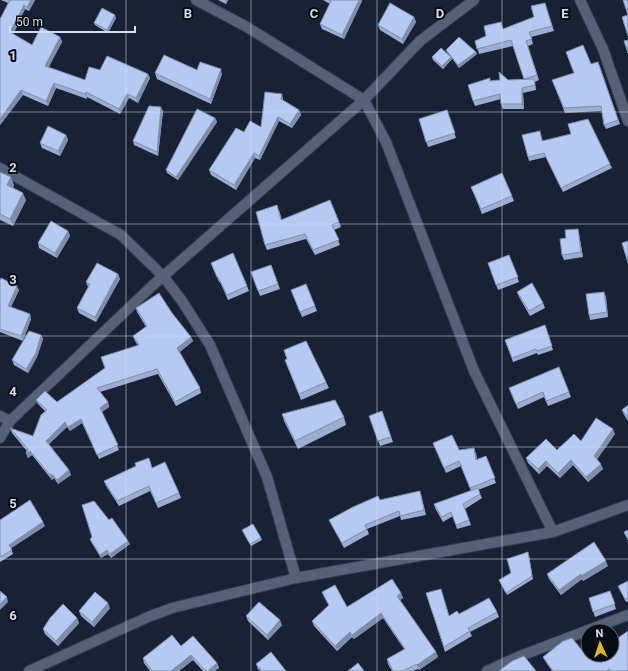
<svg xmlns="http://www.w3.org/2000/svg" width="628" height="671" font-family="Roboto,sans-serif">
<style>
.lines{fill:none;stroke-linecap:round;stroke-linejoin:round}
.minor-casing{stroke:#363c4e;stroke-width:12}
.minor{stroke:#556079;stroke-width:10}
.wall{fill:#9cadd1}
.shaded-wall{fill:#7f8daa}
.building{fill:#b5c9f3;stroke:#7f8daa}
.grid{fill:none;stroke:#d5dceb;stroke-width:1;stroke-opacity:0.55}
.grid-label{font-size:13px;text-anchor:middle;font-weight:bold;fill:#d5dceb;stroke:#070b14;stroke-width:4;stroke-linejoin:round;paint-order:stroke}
</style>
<rect width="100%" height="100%" fill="#182136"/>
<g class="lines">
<defs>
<path id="minor" d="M 196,0 L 247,27 L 364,100 L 386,142 L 474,371 L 553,532
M 580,0 L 603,49 L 628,121
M 0,168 L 121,235 L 163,276 L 182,301 L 210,345 L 267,477 L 296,578
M 0,416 L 10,421
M 0,438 L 10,421 L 152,286 L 364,100 L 420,41 L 474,0
M 29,671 L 148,617 L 172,608 L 296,578 L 553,532 L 628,505
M 487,671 L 520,656 L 628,615"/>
</defs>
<use href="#minor" class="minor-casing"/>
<use href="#minor" class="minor"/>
</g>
<path class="wall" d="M 1,0 L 35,0 L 29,11 L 25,9 L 13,34 L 32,45 L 60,37 L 62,42 L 48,67 L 85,80 L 100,70 L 148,74 L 150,78 L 138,103 L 129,98 L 120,114 L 87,97 L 87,99 L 56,88 L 48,106 L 23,95 L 0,125 L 8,3 Z
M 218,0 L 228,0 L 226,4 Z
M 323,0 L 361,0 L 362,1 L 344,39 L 322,29 L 320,24 L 330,4 Z
M 545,3 L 554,31 L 531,37 L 533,44 L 528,46 L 539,80 L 535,82 L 536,90 L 523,93 L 524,109 L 503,109 L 501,104 L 501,99 L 475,106 L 473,101 L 490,81 L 524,79 L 513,46 L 479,54 L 475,41 L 534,17 Z
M 414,17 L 416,22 L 403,44 L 380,30 L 378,25 Z
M 116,18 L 108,33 L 95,25 L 94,23 Z
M 446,50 L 476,52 L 477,54 L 459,68 L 451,57 L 452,59 L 443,69 L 433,60 L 432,57 L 450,56 Z
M 598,62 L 620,124 L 606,129 L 604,125 L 602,111 L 565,113 L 552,80 L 574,73 L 591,64 Z
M 197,70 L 222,74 L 211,104 L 157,79 L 155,73 Z
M 283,98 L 283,100 L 299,110 L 301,115 L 292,128 L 279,121 L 260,160 L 255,158 L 236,190 L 211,175 L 209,170 L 261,127 Z
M 447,110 L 456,138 L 428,147 L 419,119 Z
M 163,111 L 158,156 L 134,145 L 133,141 Z
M 215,118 L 217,122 L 178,180 L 167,173 L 166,170 Z
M 571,134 L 610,164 L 612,168 L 563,192 L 546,157 L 529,161 L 528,157 L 541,135 L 543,141 Z
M 66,135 L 68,140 L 60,156 L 42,148 L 40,143 Z
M 0,172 L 14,185 L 13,187 L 26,200 L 13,226 L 0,220 Z
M 471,187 L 512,196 L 514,201 L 482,214 Z
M 330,200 L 341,227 L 334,230 L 340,245 L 315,255 L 306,239 L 267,250 L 265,245 L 279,210 L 282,220 Z
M 578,229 L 579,234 L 583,257 L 564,260 L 562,255 L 566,238 Z
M 68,231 L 70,236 L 57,258 L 39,248 L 38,243 Z
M 509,255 L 519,282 L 498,290 L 488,263 Z
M 211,263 L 247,286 L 249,291 L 228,300 L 220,282 L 219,282 Z
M 271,265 L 280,289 L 260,296 L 251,272 Z
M 118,274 L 120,279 L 96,322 L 79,313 L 77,308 L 88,287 L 86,282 Z
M 0,280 L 19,290 L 11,307 L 30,314 L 31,319 L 23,341 L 0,332 Z
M 291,290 L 315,306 L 317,311 L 302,317 Z
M 517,292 L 543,303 L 545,308 L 530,316 L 519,297 Z
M 604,292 L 606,297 L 608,317 L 590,320 L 589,315 Z
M 136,308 L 172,313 L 191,337 L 193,341 L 180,352 L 200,388 L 201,393 L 176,406 L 158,374 L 100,392 L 108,402 L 109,407 L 102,412 L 119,450 L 99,459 L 82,423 L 70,431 L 67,427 L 49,444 L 69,470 L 71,475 L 58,484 L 54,478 L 52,480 L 32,455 L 28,458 L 26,453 L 27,451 L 12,433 L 10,428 L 33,436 L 45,411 L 38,404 L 36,400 L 57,402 L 138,346 L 135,341 L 133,336 L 146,327 L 137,312 Z
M 545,325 L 553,350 L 538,355 L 537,353 L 513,362 L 505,340 Z
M 41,335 L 43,339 L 37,357 L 28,373 L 14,365 L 12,360 Z
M 287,359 L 326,382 L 329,388 L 301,400 L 285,360 Z
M 569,392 L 571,397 L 548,406 L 544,397 L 518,409 L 511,393 Z
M 628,405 L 628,421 L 624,415 L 622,410 Z
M 382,411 L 393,442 L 380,446 L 369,416 Z
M 282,414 L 344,417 L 346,425 L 298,449 L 284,421 Z
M 615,434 L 597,459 L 603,469 L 588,482 L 573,465 L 560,478 L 547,466 L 539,474 L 528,463 L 526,458 Z
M 433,443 L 459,450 L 476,453 L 477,459 L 486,456 L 496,483 L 478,490 L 482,498 L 465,509 L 471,525 L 457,529 L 453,516 L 443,522 L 435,508 L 434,504 L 471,491 L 461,466 L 446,473 Z
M 152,468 L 179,493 L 181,498 L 158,508 L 150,491 L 119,506 L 106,486 L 104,481 Z
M 420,491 L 426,515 L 401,520 L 400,516 L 367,529 L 369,534 L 344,548 L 331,524 L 329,520 L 380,500 Z
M 0,520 L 45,526 L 11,548 L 13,554 L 0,562 Z
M 242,530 L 261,538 L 262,540 L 251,546 Z
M 90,539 L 130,544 L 111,558 L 108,554 L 101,558 L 91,542 Z
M 529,555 L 533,579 L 507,595 L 499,580 L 511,573 Z
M 608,566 L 583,581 L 582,579 L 561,595 L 549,579 L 547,574 Z
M 628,581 L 628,601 L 626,602 L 619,588 Z
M 610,591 L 616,609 L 595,617 L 589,598 Z
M 322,592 L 347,607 L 401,593 L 403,598 L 400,600 L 436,652 L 438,657 L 419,670 L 418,669 L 413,671 L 392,671 L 388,664 L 387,659 L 404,649 L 383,618 L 354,639 L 352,637 L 337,651 L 314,626 L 312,621 L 329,606 L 324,597 Z
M 426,593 L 449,616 L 459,614 L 497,612 L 499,617 L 470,632 L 472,636 L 445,652 Z
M 110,608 L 94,627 L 81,616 L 79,611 Z
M 246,616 L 282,625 L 268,640 L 248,621 Z
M 77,618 L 79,623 L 58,646 L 45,634 L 43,629 Z
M 181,646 L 217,663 L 219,668 L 215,671 L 203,671 L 193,660 L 179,671 L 150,671 L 144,663 L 143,658 Z
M 543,657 L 589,659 L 628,671 L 552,671 L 545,661 Z
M 256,664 L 286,671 L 260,671 L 258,669 Z"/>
<path class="shaded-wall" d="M 31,0 L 35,0 L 29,11 L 27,7 Z
M 225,0 L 228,0 L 226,4 Z
M 359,0 L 361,0 L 362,1 L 344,39 L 342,35 Z
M 24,5 L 25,9 L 12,37 L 10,32 Z
M 115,15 L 116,18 L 108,33 L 107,30 Z
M 414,17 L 416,22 L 403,44 L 402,39 Z
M 60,37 L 62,42 L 47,71 L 45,66 Z
M 476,52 L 477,54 L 459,68 L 458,65 Z
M 451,57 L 452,59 L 443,69 L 442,66 Z
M 221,69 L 222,74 L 211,104 L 210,99 Z
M 148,74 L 150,78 L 138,103 L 136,98 Z
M 54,83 L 56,88 L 48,106 L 46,101 Z
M 522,88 L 523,93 L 524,109 L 522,104 Z
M 21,90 L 23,95 L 0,125 L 0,119 Z
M 86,92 L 87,97 L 87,99 L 85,94 Z
M 127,94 L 129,98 L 120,114 L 119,109 Z
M 282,94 L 283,98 L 283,103 L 281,99 Z
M 161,107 L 163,111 L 158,156 L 157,152 Z
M 299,110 L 301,115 L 292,128 L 290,124 Z
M 278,117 L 279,121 L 260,160 L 259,156 Z
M 215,118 L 217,122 L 178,180 L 176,177 Z
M 66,135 L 68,140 L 60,156 L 58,151 Z
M 254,153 L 255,158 L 236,190 L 234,185 Z
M 11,177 L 14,185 L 10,192 L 7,185 Z
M 23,193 L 26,200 L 13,226 L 10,219 Z
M 578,229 L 579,234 L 583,257 L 581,252 Z
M 68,231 L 70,236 L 57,258 L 55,253 Z
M 118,274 L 120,279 L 96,322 L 95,317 Z
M 17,286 L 19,290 L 9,311 L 8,306 Z
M 604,292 L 606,297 L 608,317 L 607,312 Z
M 30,314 L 31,319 L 23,341 L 21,336 Z
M 41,335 L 43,339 L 37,357 L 28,373 L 26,369 Z
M 191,337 L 193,341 L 179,352 L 177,348 Z
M 108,402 L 109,407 L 102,412 L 100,408 Z
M 81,419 L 82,423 L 70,431 L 68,427 Z
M 65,422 L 67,427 L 47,445 L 46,441 Z
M 613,429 L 615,434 L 596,461 L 594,456 Z
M 474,448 L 476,453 L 478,464 L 476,460 Z
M 30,451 L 32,455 L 28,458 L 26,453 Z
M 571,460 L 573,465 L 560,478 L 558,473 Z
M 546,461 L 547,466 L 539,474 L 538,469 Z
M 601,464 L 603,469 L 588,482 L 586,477 Z
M 69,470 L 71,475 L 58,484 L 57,480 Z
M 52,474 L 54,478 L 52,480 L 50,475 Z
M 420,491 L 426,515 L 424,510 Z
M 43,522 L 45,526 L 10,549 L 9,545 Z
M 128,541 L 130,544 L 111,558 L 110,554 Z
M 107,550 L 108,554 L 101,558 L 100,555 Z
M 606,561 L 608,566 L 583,581 L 582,579 L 561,595 L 559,590 L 581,574 Z
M 401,593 L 403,598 L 399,600 L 397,596 Z
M 7,597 L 8,602 L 0,610 L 0,604 Z
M 108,603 L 110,608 L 94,627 L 92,622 Z
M 381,613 L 383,618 L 354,639 L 352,635 Z
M 77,618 L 79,623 L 58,646 L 56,641 Z
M 280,620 L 282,625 L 268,640 L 267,635 Z
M 350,632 L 352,637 L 337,651 L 335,646 Z
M 436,652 L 438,657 L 419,670 L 417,665 Z
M 191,655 L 193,660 L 179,671 L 171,671 Z
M 217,663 L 219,668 L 215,671 L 208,671 Z"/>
<path class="building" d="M 9,0 L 31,0 L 27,7 L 24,5 L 10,32 L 32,45 L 41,27 L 60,37 L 45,66 L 85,80 L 89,67 L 100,70 L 107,56 L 148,74 L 136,98 L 127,94 L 119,109 L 86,92 L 85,94 L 54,83 L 46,101 L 21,90 L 0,119 L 0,19 L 10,0 Z
M 329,0 L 359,0 L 342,35 L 320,24 L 331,1 Z
M 623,0 L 628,0 L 628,15 Z
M 390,3 L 414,17 L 402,39 L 378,25 Z
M 545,3 L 552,26 L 529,32 L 532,39 L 526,41 L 537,75 L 524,79 L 511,40 L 477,49 L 475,41 L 486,36 L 484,26 L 501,22 L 503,29 L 534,17 L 531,6 Z
M 102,8 L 115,15 L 107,30 L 94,23 Z
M 628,15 L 628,36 L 622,17 Z
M 459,37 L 476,52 L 458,65 L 446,50 Z
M 628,40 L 628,53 L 624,41 Z
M 583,45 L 591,64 L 598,62 L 618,120 L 604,125 L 601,106 L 564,108 L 552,80 L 574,73 L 566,52 Z
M 441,48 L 451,57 L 442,66 L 432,57 Z
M 164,55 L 197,70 L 200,62 L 221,69 L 210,99 L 155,73 Z
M 499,72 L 508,80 L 534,79 L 535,85 L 522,88 L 522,104 L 501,104 L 500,94 L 473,101 L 468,85 L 490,78 L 490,81 L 500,80 Z
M 265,92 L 282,94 L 281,99 L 299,110 L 290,124 L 278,117 L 259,156 L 254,153 L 234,185 L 209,170 L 236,128 L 244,132 L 250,121 L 261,127 Z
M 149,106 L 161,107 L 157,152 L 133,141 Z
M 197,109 L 215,118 L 176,177 L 166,170 Z
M 447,110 L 455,133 L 426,142 L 419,119 Z
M 588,119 L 610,164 L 561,188 L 544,153 L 528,157 L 522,135 L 540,131 L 542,141 L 571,134 L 568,124 Z
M 48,126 L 66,135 L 58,151 L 40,143 Z
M 0,172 L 11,177 L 7,185 L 23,193 L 10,219 L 0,214 Z
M 502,173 L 512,196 L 481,209 L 471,187 Z
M 330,200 L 339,222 L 332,225 L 339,240 L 313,250 L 305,234 L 265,245 L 256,212 L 277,205 L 281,220 Z
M 51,221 L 68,231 L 55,253 L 38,243 Z
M 578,229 L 581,252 L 562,255 L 560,239 L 566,238 L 565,230 Z
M 628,241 L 628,263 L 622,243 Z
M 233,253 L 247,286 L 227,295 L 218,277 L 217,277 L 211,263 Z
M 509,255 L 518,277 L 496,285 L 488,263 Z
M 97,263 L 118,274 L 95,317 L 77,308 L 90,284 L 86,282 Z
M 271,265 L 278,284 L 258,291 L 251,272 Z
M 1,278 L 17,286 L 8,306 L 30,314 L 21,336 L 0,329 L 0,280 Z
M 532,283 L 543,303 L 529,311 L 517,292 Z
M 306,284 L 315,306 L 300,312 L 291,290 Z
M 604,292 L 607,312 L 589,315 L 586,294 Z
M 159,293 L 172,313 L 191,337 L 177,348 L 200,388 L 175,402 L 157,369 L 97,388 L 108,402 L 100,408 L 118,445 L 97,455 L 81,419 L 68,427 L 65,422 L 46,441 L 69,470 L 57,480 L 52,474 L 50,475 L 30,451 L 26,453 L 28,449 L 10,428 L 33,436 L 41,415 L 47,410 L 36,400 L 45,391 L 57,402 L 105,368 L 101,357 L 139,345 L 133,336 L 147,326 L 136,308 Z
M 545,325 L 552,346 L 537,351 L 536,349 L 512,358 L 505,340 Z
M 29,331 L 41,335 L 36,353 L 26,369 L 12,360 Z
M 306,341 L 326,382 L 299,394 L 285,360 L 287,359 L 284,350 Z
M 559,367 L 569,392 L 546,401 L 543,392 L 516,404 L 509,388 Z
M 335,400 L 344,417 L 295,441 L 282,414 Z
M 628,405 L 628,418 L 622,410 Z
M 382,411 L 391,437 L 378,441 L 369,416 Z
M 596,418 L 613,429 L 594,456 L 601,464 L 586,477 L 571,460 L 558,473 L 546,461 L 538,469 L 526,458 L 546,439 L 557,450 L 574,434 L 581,441 Z
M 452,435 L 459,450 L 474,448 L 476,460 L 486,456 L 495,478 L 470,488 L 459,461 L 444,468 L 433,443 Z
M 149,458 L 152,468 L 165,462 L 179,493 L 156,503 L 149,486 L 117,501 L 104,481 L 136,466 L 135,463 Z
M 478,488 L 480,494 L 463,504 L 469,520 L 456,525 L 451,512 L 442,517 L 434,504 Z
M 420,491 L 424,510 L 400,516 L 399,511 L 365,525 L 367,529 L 342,543 L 329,520 L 353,507 L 378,496 L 380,500 Z
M 30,500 L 43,522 L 9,545 L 12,550 L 0,557 L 0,520 Z
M 94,501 L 109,520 L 112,518 L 128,541 L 110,554 L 107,550 L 100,555 L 90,539 L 92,537 L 82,505 Z
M 253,524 L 261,538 L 250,544 L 242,530 Z
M 628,530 L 628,540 L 624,532 Z
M 594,542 L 606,561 L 581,576 L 581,574 L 559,590 L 547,574 Z
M 528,552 L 532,576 L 506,593 L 499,580 L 511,573 L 507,559 Z
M 392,579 L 401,593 L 397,596 L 436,652 L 417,665 L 416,664 L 403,671 L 393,671 L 387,659 L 405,649 L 381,613 L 352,635 L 350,632 L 335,646 L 312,621 L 329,605 L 322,592 L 335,585 L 347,607 Z
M 628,581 L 628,598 L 625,599 L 618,586 Z
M 441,589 L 449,616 L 457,611 L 459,614 L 489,598 L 497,612 L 468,628 L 470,631 L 444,647 L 426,593 Z
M 0,591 L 7,597 L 0,604 Z
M 610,591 L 615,604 L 593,612 L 589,598 Z
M 95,592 L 108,603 L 92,622 L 79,611 Z
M 259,602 L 280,620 L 267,635 L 246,616 Z
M 63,604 L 77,618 L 56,641 L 43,629 L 50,618 Z
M 628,631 L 628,670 L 627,671 L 611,671 L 609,669 L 607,671 L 553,671 L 543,657 L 563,641 L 572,638 L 589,659 L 594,655 L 612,655 L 612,642 Z
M 172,635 L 181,646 L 193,636 L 217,663 L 208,671 L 206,671 L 191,655 L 171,671 L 152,671 L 143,658 Z
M 271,652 L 286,671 L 262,671 L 256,664 Z
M 524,656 L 536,671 L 499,671 L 512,661 Z
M 358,663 L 364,671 L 348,671 Z"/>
<path class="grid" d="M 126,0 L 126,671M 251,0 L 251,671M 377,0 L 377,671M 502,0 L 502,671M 0,112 L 628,112M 0,224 L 628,224M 0,336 L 628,336M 0,447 L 628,447M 0,559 L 628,559"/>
<g class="grid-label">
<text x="188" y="18">B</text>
<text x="314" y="18">C</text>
<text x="440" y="18">D</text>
<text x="565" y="18">E</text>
<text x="13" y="60">1</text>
<text x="13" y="172">2</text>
<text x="13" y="284">3</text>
<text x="13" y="396">4</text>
<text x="13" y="508">5</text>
<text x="13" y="620">6</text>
</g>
<g transform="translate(600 643) rotate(357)"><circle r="19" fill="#070b14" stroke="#595f6a"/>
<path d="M0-3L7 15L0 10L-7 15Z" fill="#d8b434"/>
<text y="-6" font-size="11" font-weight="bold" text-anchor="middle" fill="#d5dceb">N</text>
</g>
<path d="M10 26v6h125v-6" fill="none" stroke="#d5dceb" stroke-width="2"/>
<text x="16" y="26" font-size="12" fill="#d5dceb" stroke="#070b14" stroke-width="3" paint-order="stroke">50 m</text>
</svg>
